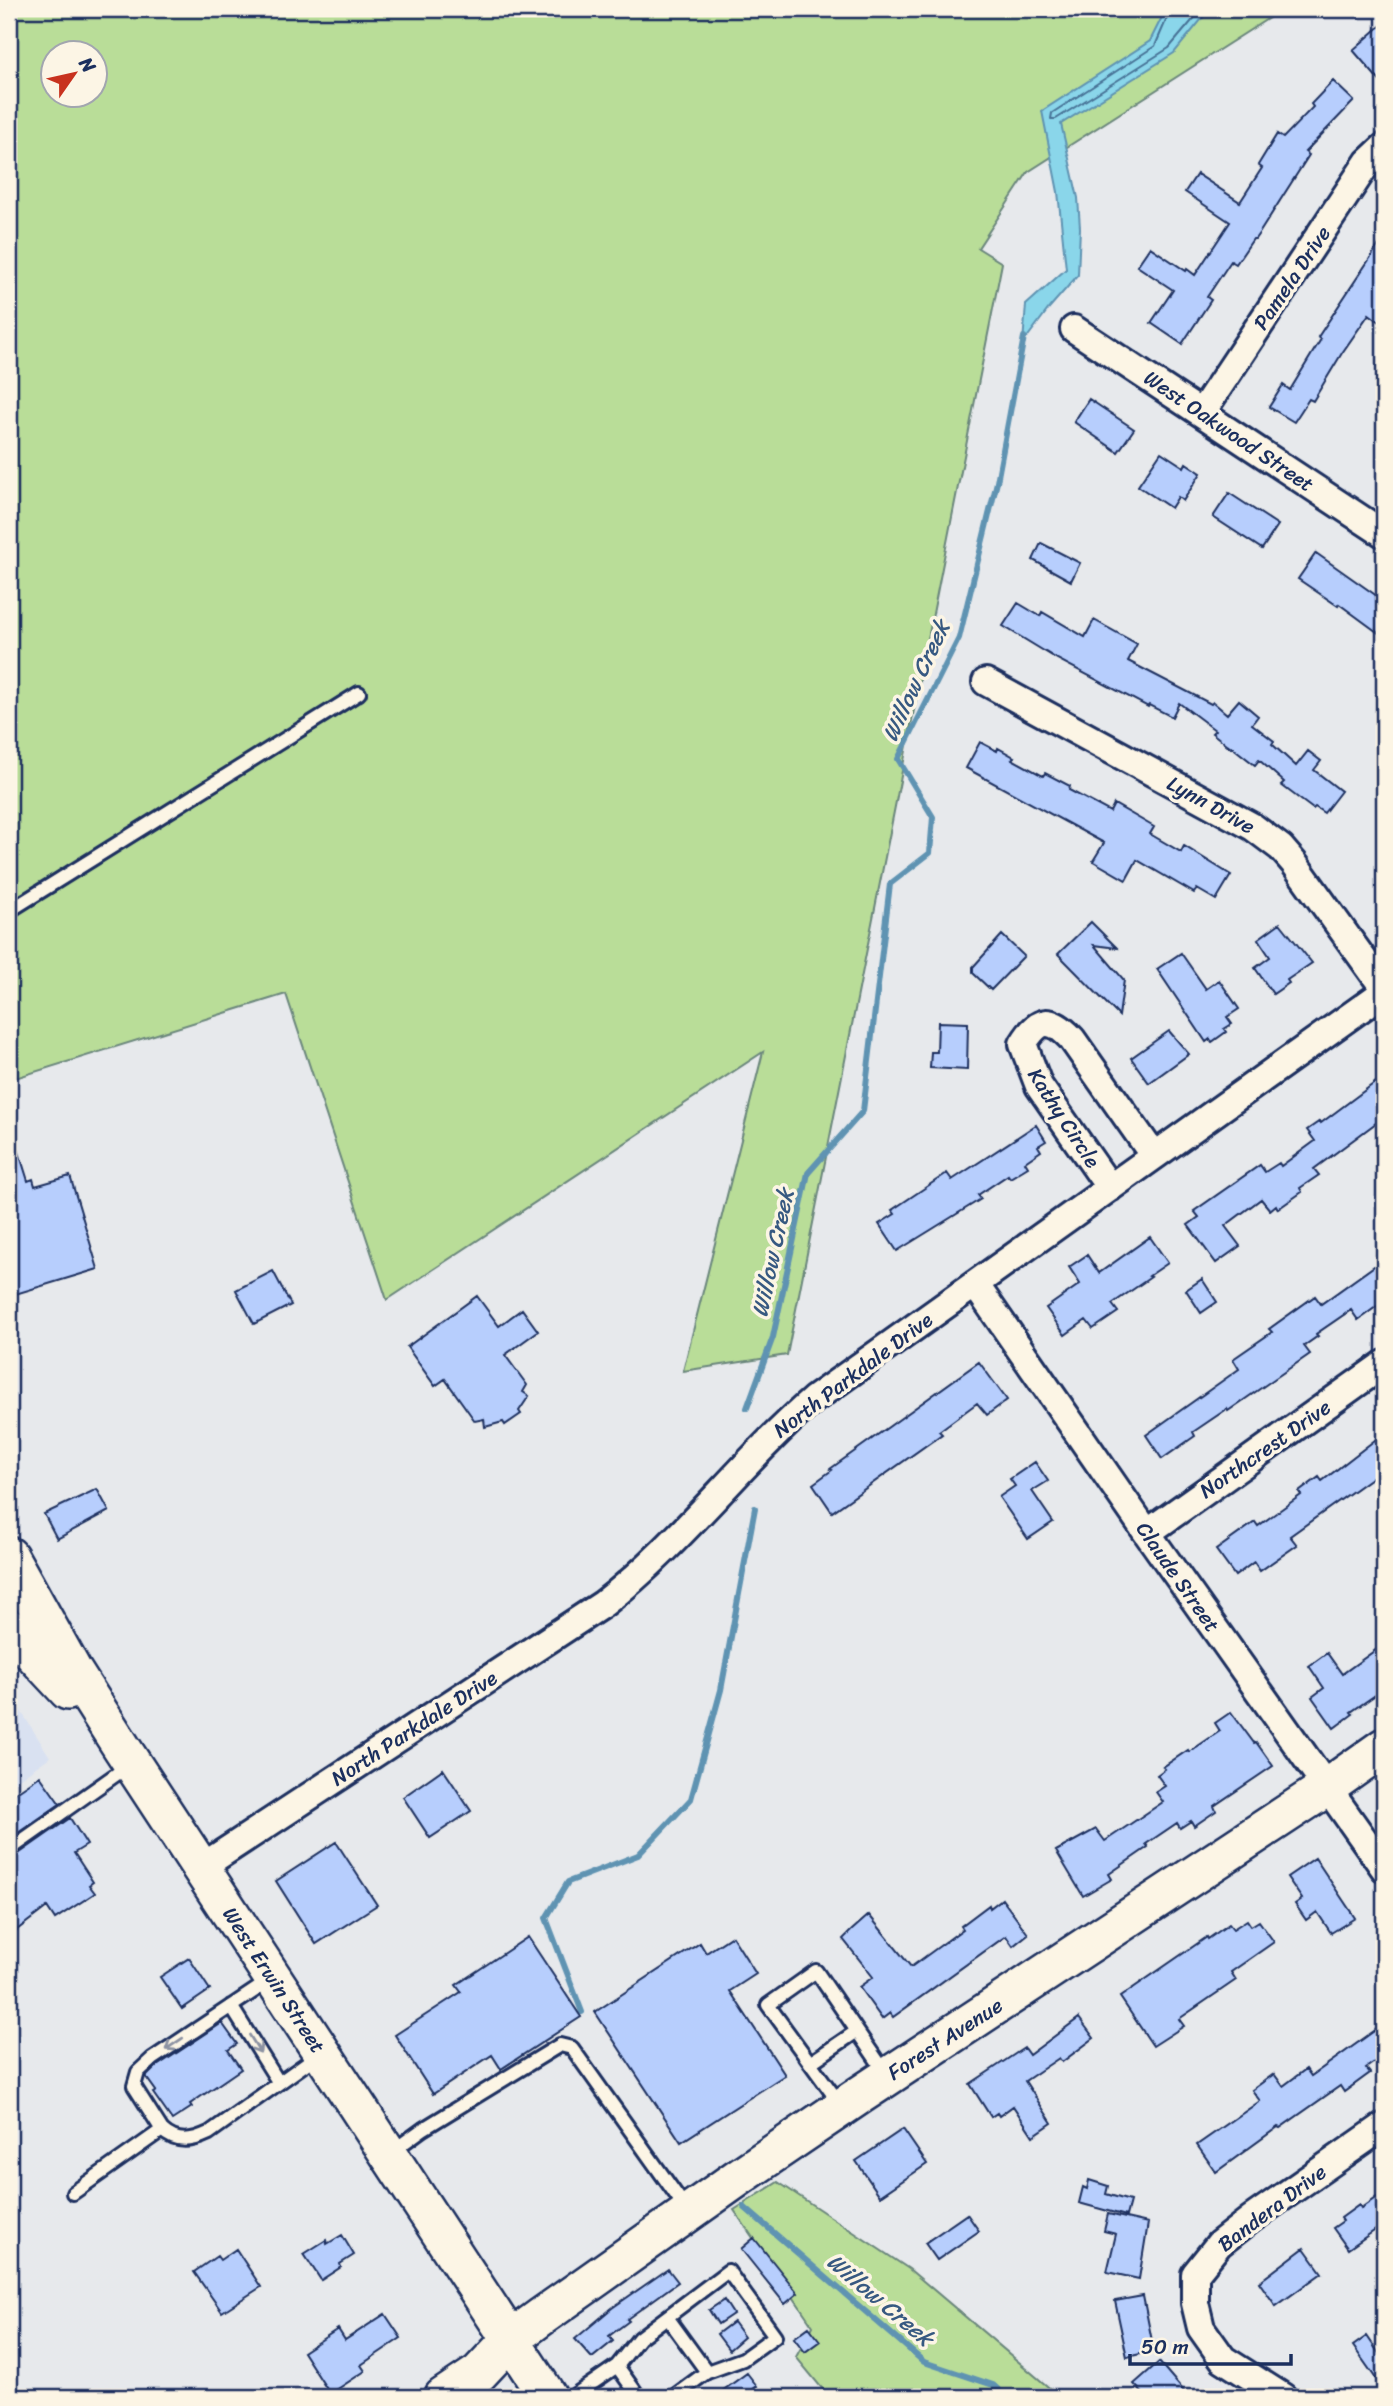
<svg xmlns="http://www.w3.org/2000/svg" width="1393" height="2406" font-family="Sriracha,sans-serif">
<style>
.built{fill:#d9e1f1}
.green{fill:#b9dd98;stroke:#6a867b;stroke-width:2;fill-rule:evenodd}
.water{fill:#8ad6ea;stroke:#5e93b2;stroke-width:2}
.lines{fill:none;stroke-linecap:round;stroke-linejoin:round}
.shore{stroke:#477296;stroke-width:2}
.stream{stroke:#5e93b2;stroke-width:6}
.building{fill:#b7cefd;stroke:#1b2f5e;stroke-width:2}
.lane-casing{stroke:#1b2f5e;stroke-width:18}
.street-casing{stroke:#1b2f5e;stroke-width:32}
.secondary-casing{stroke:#1b2f5e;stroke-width:42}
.lane{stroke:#fcf5e5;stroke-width:12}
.street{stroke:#fcf5e5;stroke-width:26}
.secondary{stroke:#fcf5e5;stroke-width:37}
.oneway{stroke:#8c92a2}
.labels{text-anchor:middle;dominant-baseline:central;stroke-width:7;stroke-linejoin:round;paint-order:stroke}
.street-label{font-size:21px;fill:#1b2f5e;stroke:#fcf5e5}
.water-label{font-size:23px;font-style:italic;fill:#375981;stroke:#fcf5e5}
</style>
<rect width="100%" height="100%" fill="#e7e9ec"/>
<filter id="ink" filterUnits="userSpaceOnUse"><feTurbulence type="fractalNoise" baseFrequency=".0143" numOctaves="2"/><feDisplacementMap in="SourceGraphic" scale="14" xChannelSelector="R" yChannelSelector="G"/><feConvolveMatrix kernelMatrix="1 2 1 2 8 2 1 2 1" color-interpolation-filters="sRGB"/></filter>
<g filter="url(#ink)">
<path class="built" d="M 9,1692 L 50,1757 L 9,1786 Z"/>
<path class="green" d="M 9,9 L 1283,9 L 1028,172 L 978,248 L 1002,263 L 787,1355 L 683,1371 L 763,1052 L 387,1300 L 286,994 L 9,1080 ZM 52,52 L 94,52 L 94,94 L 52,94 Z
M 778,2182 L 909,2269 L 1060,2397 L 829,2397 L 796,2357 L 813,2326 L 734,2210 Z"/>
<path class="water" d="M 1166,9 L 1210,9 L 1174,53 L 1061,124 L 1078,198 L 1080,228 L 1078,275 L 1050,307 L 1023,343 L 1026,305 L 1066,269 L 1058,192 L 1042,111 L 1150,41 Z"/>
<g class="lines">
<path class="shore" d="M 1171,9 L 1155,46 L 1052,113 L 1051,119 L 1056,119 L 1169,48 L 1202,9"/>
<path class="stream" d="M 747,1408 L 773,1337 L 808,1173 L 863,1111 L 890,884 L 930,853 L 933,817 L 898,759 L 959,638 L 997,482 L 1024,337
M 582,2012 L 546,1918 L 568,1882 L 638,1855 L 691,1799 L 721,1690 L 755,1508
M 744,2207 L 924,2362 L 993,2385 L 1006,2397"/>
</g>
<path class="building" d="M 1384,23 L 1384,86 L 1353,50 Z
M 1333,81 L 1354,101 L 1305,152 L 1309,155 L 1260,232 L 1255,239 L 1253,239 L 1236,264 L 1231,261 L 1207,297 L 1211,300 L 1182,344 L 1151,323 L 1173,290 L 1137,266 L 1150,247 L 1186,271 L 1187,269 L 1195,275 L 1230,222 L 1185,192 L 1197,174 L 1240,202 L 1262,168 L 1258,165 L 1277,134 L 1283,138 L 1313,107 L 1311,104 Z
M 1384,237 L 1384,325 L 1369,314 L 1342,353 L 1313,401 L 1309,399 L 1294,422 L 1269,407 L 1283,385 L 1290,390 L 1321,339 L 1318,337 Z
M 1089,399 L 1134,429 L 1118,452 L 1074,422 Z
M 1161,452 L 1184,467 L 1186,463 L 1201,473 L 1183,501 L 1178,497 L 1171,508 L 1138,486 Z
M 1229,493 L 1278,525 L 1262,549 L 1213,517 Z
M 1041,543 L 1080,563 L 1071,581 L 1033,560 Z
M 1316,553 L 1384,601 L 1384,637 L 1339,604 L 1338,606 L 1298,579 Z
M 1018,603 L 1040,616 L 1042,612 L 1085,637 L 1094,620 L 1137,644 L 1128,661 L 1211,704 L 1213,702 L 1227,714 L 1239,700 L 1258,716 L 1252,724 L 1274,741 L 1272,744 L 1296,766 L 1308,751 L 1321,761 L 1314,770 L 1341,791 L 1324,813 L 1315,807 L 1313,809 L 1281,785 L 1284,782 L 1259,760 L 1255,765 L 1232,747 L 1231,748 L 1212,733 L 1215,730 L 1179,703 L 1172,717 L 1149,705 L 1148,707 L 1057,659 L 1003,626 Z
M 980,742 L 997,751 L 998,748 L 1014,757 L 1012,759 L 1043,776 L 1045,773 L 1070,786 L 1069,790 L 1110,812 L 1114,804 L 1154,827 L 1150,834 L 1181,852 L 1184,846 L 1231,875 L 1216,900 L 1197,889 L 1194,893 L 1137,860 L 1126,880 L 1093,861 L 1104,843 L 966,768 Z
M 1091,922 L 1117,948 L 1094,945 L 1124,980 L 1119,1016 L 1058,954 Z
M 1280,923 L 1312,963 L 1287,980 L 1289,983 L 1273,994 L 1255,968 L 1270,957 L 1258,939 Z
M 1002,935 L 1024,956 L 991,990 L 973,973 L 973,967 Z
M 1181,953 L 1206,989 L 1219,980 L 1239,1009 L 1227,1017 L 1232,1024 L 1224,1029 L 1226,1032 L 1212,1042 L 1210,1039 L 1206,1042 L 1157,969 Z
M 938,1022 L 968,1023 L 967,1070 L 930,1068 L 931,1052 L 937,1052 Z
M 1169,1031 L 1189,1054 L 1149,1083 L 1131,1058 Z
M 1384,1076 L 1384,1117 L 1314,1169 L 1319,1175 L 1300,1188 L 1302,1192 L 1278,1209 L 1276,1205 L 1270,1210 L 1261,1199 L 1225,1226 L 1240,1246 L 1216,1263 L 1188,1225 L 1199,1217 L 1194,1211 L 1260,1165 L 1265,1172 L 1279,1163 L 1281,1166 L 1315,1141 L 1307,1130 L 1320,1121 L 1321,1123 Z
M 1036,1125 L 1046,1141 L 1038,1146 L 1041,1151 L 1025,1162 L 1028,1167 L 1010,1178 L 1008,1175 L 978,1195 L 981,1199 L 897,1251 L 879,1224 L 895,1214 L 892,1210 L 947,1173 L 952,1180 Z
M 13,1133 L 28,1181 L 33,1179 L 35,1186 L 70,1176 L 98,1269 L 9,1296 L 9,1134 Z
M 1150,1237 L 1168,1263 L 1149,1276 L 1151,1277 L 1112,1304 L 1118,1312 L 1093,1329 L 1086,1320 L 1065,1335 L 1046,1308 L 1080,1284 L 1069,1267 L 1087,1255 L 1099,1273 Z
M 1384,1259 L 1384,1301 L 1358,1320 L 1351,1310 L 1316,1334 L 1318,1336 L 1304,1346 L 1310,1354 L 1228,1411 L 1227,1409 L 1193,1432 L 1195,1436 L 1162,1459 L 1146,1435 L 1239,1369 L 1233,1359 L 1272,1332 L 1269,1329 L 1315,1296 L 1321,1304 Z
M 273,1271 L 291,1305 L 254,1324 L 236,1290 Z
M 1202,1279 L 1217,1302 L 1201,1313 L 1186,1290 Z
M 477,1296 L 499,1326 L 522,1309 L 538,1331 L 505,1355 L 527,1385 L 523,1392 L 529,1396 L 519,1411 L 521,1414 L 505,1425 L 503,1422 L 485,1427 L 484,1419 L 475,1421 L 445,1379 L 435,1386 L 407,1347 Z
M 979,1362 L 1007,1400 L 987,1415 L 977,1403 L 939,1431 L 942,1434 L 832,1512 L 813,1484 L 832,1470 L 830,1469 Z
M 1384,1433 L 1384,1476 L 1381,1471 L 1290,1536 L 1297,1545 L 1260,1571 L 1254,1562 L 1235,1576 L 1216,1550 L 1255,1522 L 1258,1526 L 1301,1495 L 1299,1492 L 1319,1477 L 1322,1481 Z
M 1035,1462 L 1048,1481 L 1032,1491 L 1053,1522 L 1028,1539 L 999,1497 L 1015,1486 L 1010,1479 Z
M 97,1489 L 109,1511 L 57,1539 L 44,1514 Z
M 1384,1644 L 1384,1689 L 1351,1712 L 1353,1714 L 1334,1728 L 1312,1697 L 1324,1688 L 1309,1666 L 1327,1653 L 1342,1674 Z
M 1231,1712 L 1254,1743 L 1256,1742 L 1273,1766 L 1214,1806 L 1216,1811 L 1194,1826 L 1191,1821 L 1180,1828 L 1177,1823 L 1146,1844 L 1148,1847 L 1109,1874 L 1112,1879 L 1083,1896 L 1056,1851 L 1096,1829 L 1105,1841 L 1163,1802 L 1156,1792 L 1165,1786 L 1157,1775 L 1165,1769 L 1163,1767 L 1188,1750 L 1189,1752 L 1220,1731 L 1215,1723 Z
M 443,1769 L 471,1811 L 430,1838 L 403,1797 Z
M 40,1776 L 60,1804 L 9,1839 L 9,1797 Z
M 70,1818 L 87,1845 L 74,1853 L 93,1882 L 89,1885 L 95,1893 L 55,1919 L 47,1907 L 9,1936 L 9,1859 L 14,1857 Z
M 336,1842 L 377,1905 L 316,1944 L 276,1881 Z
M 1315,1858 L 1355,1918 L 1331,1933 L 1317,1912 L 1306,1920 L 1295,1904 L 1302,1899 L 1287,1877 Z
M 1002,1899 L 1028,1934 L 1013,1946 L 1006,1936 L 893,2017 L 890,2013 L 882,2019 L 859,1987 L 873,1977 L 843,1939 L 852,1930 L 869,1915 L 911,1967 L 963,1929 L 961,1926 L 989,1905 L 990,1908 Z
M 1247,1920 L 1251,1926 L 1259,1921 L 1274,1942 L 1231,1972 L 1236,1980 L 1179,2019 L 1184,2026 L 1153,2046 L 1120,1997 L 1207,1937 L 1208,1939 L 1229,1924 L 1233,1929 Z
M 732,1936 L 756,1974 L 730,1991 L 785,2075 L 681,2142 L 595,2012 L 700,1943 L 706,1953 Z
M 528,1937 L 581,2017 L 501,2069 L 492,2055 L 433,2094 L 395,2035 L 461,1992 L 456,1985 Z
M 189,1958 L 210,1990 L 182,2009 L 160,1977 Z
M 1079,2018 L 1094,2038 L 1062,2062 L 1059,2058 L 1025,2081 L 1052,2123 L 1033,2136 L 1013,2106 L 999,2116 L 997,2113 L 991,2117 L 970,2084 L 1024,2048 L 1029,2055 Z
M 222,2023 L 237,2044 L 228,2050 L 241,2069 L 190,2104 L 192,2107 L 172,2120 L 153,2093 L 156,2091 L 146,2077 L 157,2066 Z
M 1384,2024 L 1384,2055 L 1366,2068 L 1370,2073 L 1344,2092 L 1340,2086 L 1280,2128 L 1278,2127 L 1216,2172 L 1197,2145 L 1260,2101 L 1252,2090 L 1274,2074 L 1283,2086 L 1306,2069 L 1311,2076 Z
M 903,2129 L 927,2164 L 880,2196 L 856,2161 Z
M 1089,2180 L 1108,2186 L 1106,2194 L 1130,2201 L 1126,2216 L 1079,2203 L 1083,2187 L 1087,2189 Z
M 1384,2192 L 1384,2224 L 1348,2249 L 1333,2228 L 1343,2221 L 1341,2218 L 1359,2205 L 1361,2208 Z
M 967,2214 L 979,2231 L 937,2260 L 925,2243 Z
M 1108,2214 L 1148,2223 L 1139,2279 L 1107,2272 L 1116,2234 L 1104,2231 Z
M 342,2235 L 354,2255 L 340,2264 L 341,2267 L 321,2280 L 304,2254 L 326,2240 L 327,2244 Z
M 754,2238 L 798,2293 L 785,2304 L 741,2249 Z
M 1304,2248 L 1322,2273 L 1276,2306 L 1259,2282 Z
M 236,2249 L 261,2287 L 222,2312 L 194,2272 L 217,2256 L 220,2260 Z
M 668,2269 L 678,2282 L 627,2319 L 629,2321 L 609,2336 L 613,2341 L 592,2358 L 575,2339 L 612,2308 Z
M 1143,2296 L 1154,2351 L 1127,2357 L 1115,2301 Z
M 724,2300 L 733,2314 L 718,2324 L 709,2310 Z
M 385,2314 L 401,2338 L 361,2365 L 365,2371 L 330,2394 L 303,2352 L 338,2329 L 345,2340 Z
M 733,2322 L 744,2337 L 729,2350 L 717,2334 Z
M 809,2327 L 820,2341 L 805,2352 L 794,2338 Z
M 1367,2336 L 1384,2361 L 1384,2390 L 1353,2346 Z
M 1159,2362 L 1189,2397 L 1146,2397 L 1134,2384 Z
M 747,2373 L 757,2386 L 743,2397 L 714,2397 Z"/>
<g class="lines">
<defs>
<path id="lane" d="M 9,911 L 359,693
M 9,1850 L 128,1766
M 231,2006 L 279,2083
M 810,2063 L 857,2031
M 840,2104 L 768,2005 L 816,1971 L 887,2075
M 162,2130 L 134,2086 L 138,2072 L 152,2059 L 269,1981
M 390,2153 L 423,2129 L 560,2045 L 572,2048 L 687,2210
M 73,2193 L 162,2130 C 177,2144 192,2141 209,2133 L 318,2055
M 667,2317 L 707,2372
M 617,2366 L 639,2397
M 572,2397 L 617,2366 L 639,2338 L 728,2271 L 775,2336 L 743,2359 L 707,2372 L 673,2397"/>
<path id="street" d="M 1074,329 L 1384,534
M 1202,412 L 1368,162 L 1384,147
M 986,682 L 1253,827 L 1281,848 L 1294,863 L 1384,988
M 1110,1188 L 1039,1086 L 1023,1044 C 1039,1017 1051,1017 1072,1039 L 1154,1156
M 975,1284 L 1147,1533 L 1384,1868
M 1147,1533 L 1384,1364
M 200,1868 L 603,1604 C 681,1544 739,1464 814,1399 L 1384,992
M 1283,2397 L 1223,2359 L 1201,2328 L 1195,2303 L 1195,2274 L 1219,2244 L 1251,2219 L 1384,2126"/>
<path id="secondary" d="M 9,1556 L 73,1671 L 122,1748 L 548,2397
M 9,1628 L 68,1691
M 443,2397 L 479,2373 L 511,2339 L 541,2317 L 739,2177 L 860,2095 L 1326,1788 L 1384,1747"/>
</defs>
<use href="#lane" class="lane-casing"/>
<use href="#street" class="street-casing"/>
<use href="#secondary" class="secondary-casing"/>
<use href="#lane" class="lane"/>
<use href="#street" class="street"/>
<use href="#secondary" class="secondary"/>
</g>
<defs><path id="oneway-shaft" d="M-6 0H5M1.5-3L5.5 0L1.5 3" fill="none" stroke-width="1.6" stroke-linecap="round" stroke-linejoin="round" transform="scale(1.75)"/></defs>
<g class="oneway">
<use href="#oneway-shaft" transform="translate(174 2044) rotate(146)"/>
<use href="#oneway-shaft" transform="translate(255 2044) rotate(58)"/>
</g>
</g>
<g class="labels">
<g class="street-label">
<text transform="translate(1292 278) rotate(-56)">Pamela Drive</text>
<text transform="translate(1229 431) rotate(34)">West Oakwood Street</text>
<text transform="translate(1211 805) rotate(29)">Lynn Drive</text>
<text transform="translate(1064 1118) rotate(57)">Kathy Circle</text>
<text transform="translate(853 1375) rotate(-37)">North Parkdale Drive</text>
<text transform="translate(1265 1449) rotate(-35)">Northcrest Drive</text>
<text transform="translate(1178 1577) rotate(55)">Claude Street</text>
<text transform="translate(414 1728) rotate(-33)">North Parkdale Drive</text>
<text transform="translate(274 1980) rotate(57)">West Erwin Street</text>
<text transform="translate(945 2039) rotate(-33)">Forest Avenue</text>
<text transform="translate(1272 2208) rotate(-37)">Bandera Drive</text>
</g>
<g class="water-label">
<text transform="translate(916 681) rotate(-65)">Willow Creek</text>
<text transform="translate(773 1253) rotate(-78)">Willow Creek</text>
<text transform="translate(880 2300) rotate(40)">Willow Creek</text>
</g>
</g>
<rect width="1393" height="2406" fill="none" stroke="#fcf5e5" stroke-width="35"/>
<rect x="18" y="18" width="1358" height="2371" fill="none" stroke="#1b2f5e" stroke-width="2.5" filter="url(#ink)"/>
<g transform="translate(74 74) rotate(56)"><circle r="33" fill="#fcf5e5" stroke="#a2a6af" stroke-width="2"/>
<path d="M0-5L12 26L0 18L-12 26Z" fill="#c8321e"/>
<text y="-10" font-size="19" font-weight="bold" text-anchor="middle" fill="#1b2f5e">N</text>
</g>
<path d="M1130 2354v10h161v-10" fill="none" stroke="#1b2f5e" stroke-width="3.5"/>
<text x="1141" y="2354" font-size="21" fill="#1b2f5e" stroke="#fcf5e5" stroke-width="5" paint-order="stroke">50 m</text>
</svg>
